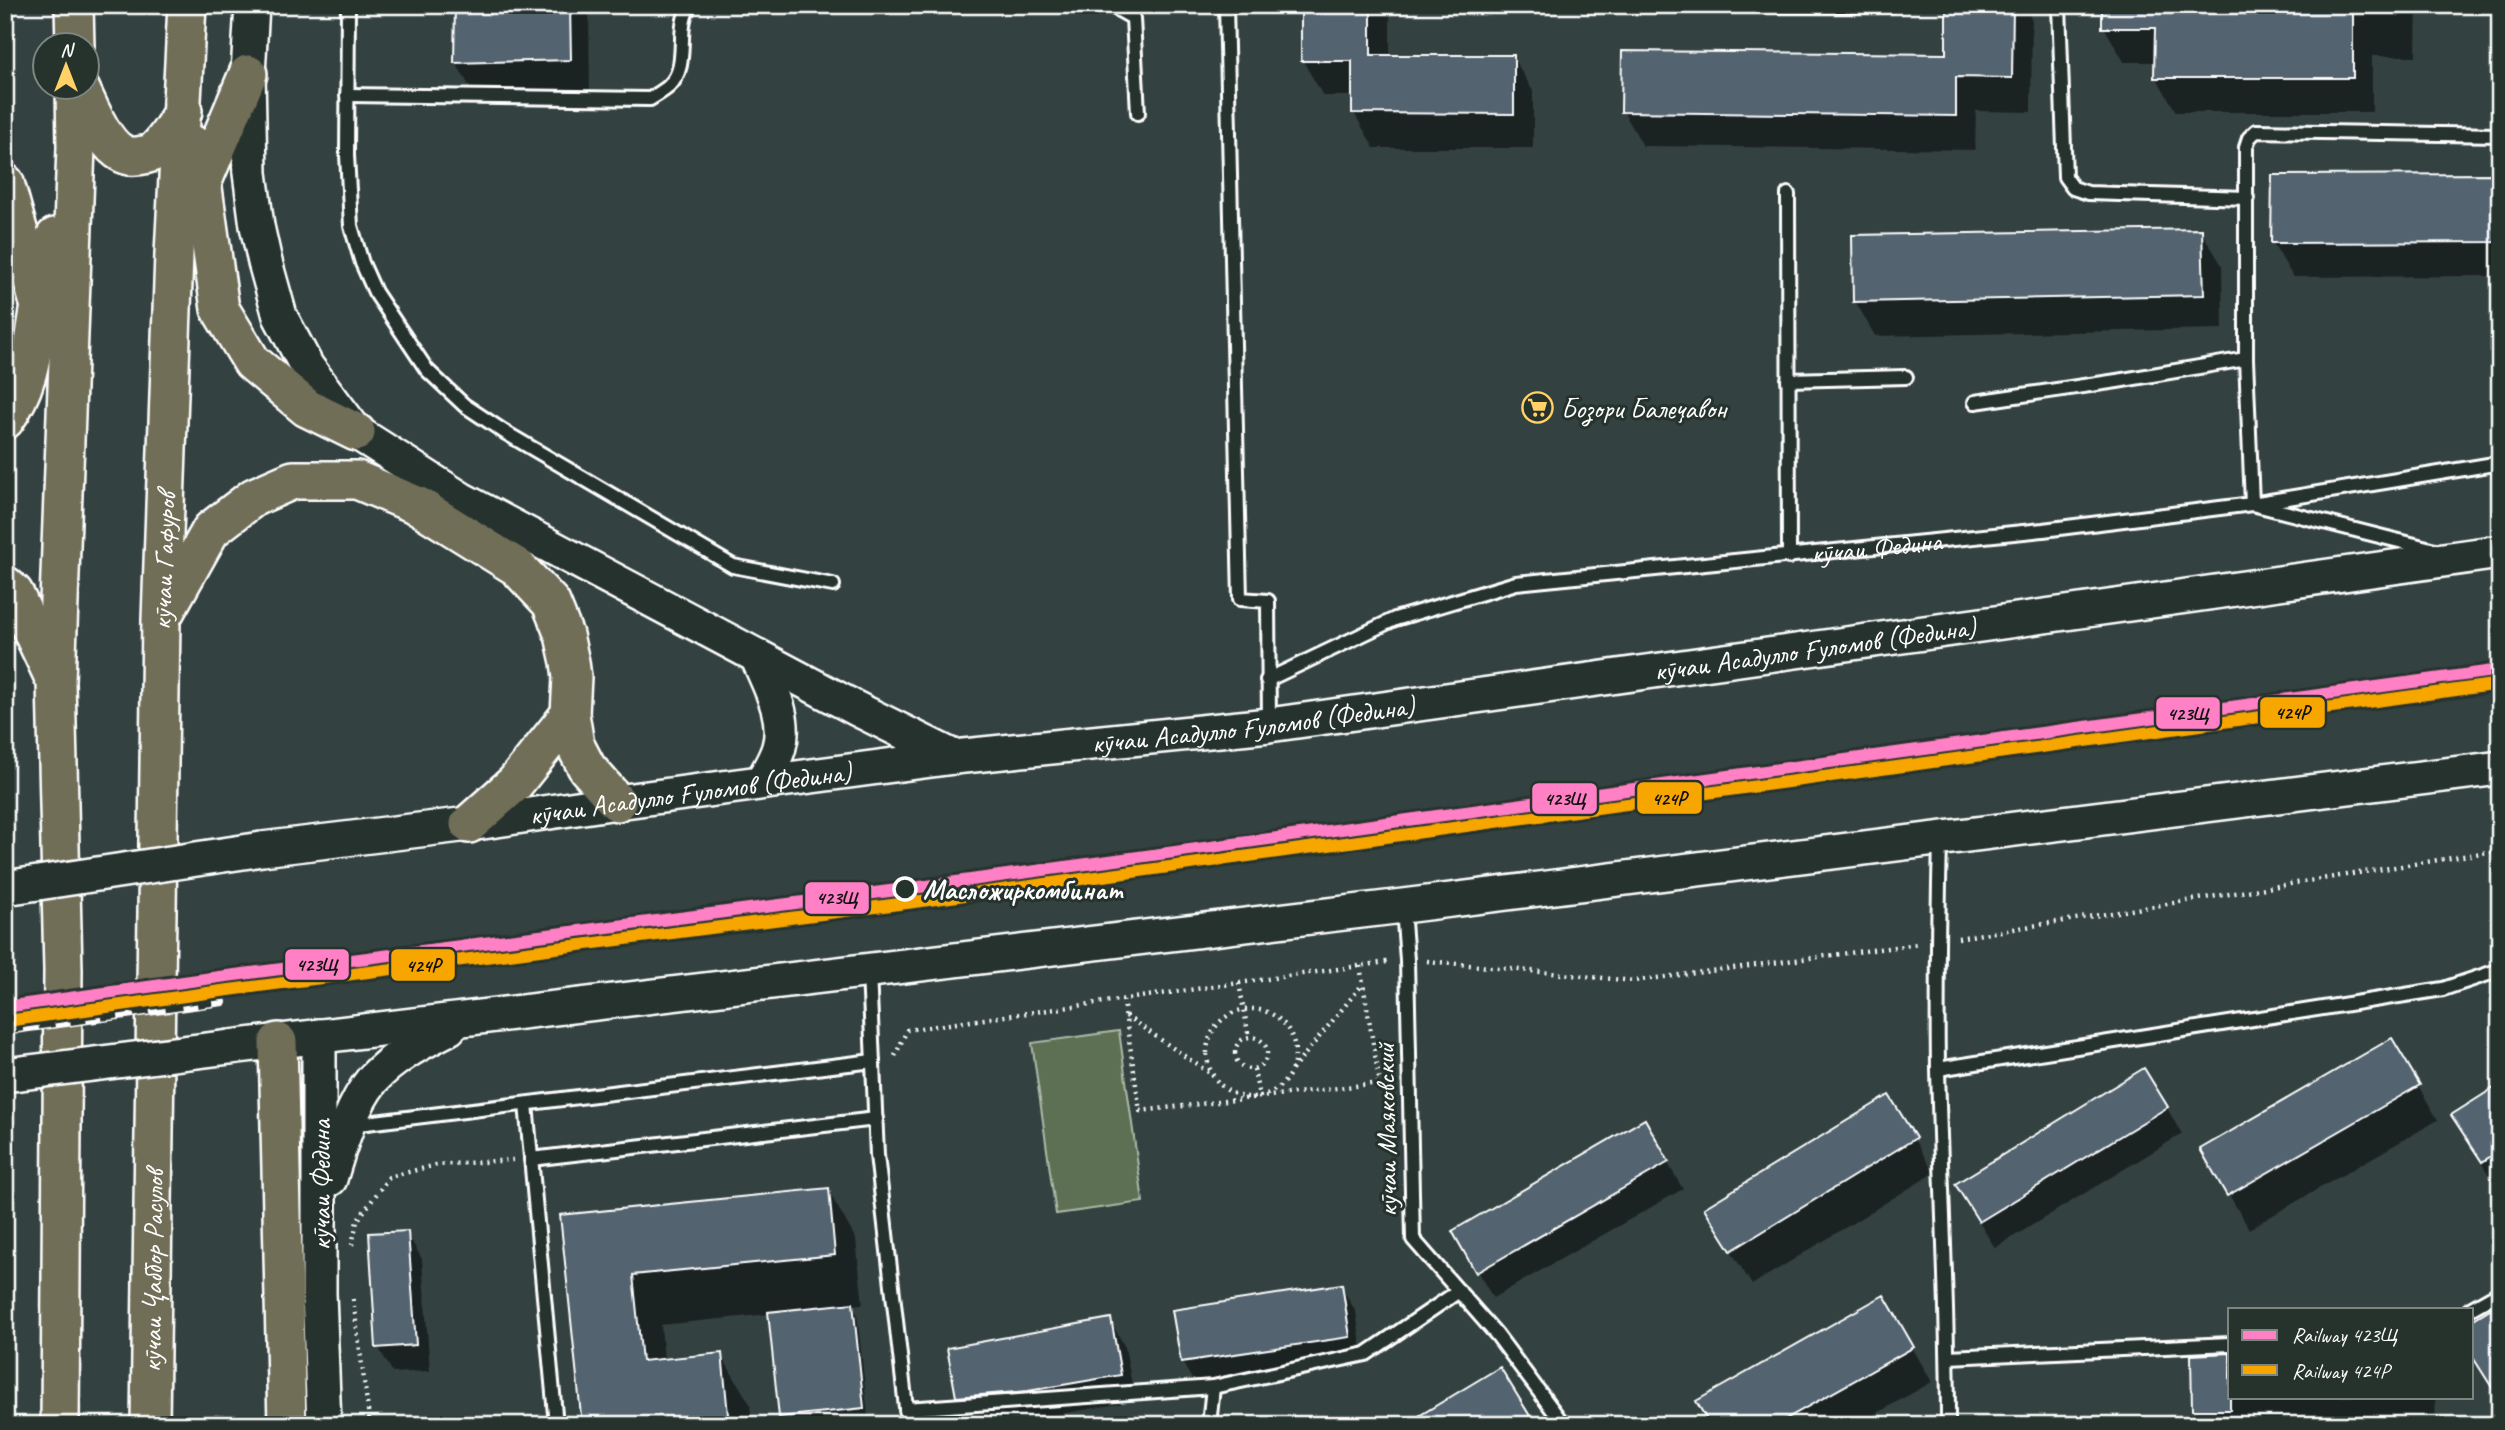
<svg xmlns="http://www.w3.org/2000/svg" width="2505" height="1430" font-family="Caveat,sans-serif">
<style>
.pitch{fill:#5d7053;stroke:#aeb8a9;stroke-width:2}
.shadow{fill:#0007}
.building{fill:#526470;stroke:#fff;stroke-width:2}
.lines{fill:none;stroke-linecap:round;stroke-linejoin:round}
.lane-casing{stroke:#fff;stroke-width:18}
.secondary-casing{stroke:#fff;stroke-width:38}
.primary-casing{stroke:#fff;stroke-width:42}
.path{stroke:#fff;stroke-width:4.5;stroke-dasharray:2 5;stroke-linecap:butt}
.lane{stroke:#26332d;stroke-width:12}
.secondary{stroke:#26332d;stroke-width:33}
.primary{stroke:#716e59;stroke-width:37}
.rail-casing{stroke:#fff;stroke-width:8}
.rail{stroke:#26332d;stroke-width:5;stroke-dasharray:16;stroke-linecap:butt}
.secondary-bridge-casing{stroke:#fff;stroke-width:38;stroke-linecap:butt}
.secondary-bridge{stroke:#26332d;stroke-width:33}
.rail-1-casing{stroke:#26332d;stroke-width:18}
.rail-2-casing{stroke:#26332d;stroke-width:18}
.rail-1{stroke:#ff80c5;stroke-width:12}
.rail-2{stroke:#f7a600;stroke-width:12}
.stop-dot{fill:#26332d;stroke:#fff;stroke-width:3.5}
.labels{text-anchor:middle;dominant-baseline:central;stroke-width:6;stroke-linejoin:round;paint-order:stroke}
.poi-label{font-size:28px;fill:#fff;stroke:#26332d;text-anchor:start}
.street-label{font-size:28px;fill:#fff;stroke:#26332d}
.stop-label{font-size:28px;font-weight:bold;fill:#fff;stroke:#26332d;text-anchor:start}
.line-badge{stroke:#26332d;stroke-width:2.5}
.pale-badge-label{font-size:19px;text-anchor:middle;font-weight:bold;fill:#111}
</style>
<rect width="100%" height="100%" fill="#334241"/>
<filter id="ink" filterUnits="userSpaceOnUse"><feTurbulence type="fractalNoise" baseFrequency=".0143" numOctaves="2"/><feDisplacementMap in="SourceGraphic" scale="14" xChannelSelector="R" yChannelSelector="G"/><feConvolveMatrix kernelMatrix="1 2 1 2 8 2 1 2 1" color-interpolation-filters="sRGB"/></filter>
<g filter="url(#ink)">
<path class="pitch" d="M 1119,1031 L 1143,1202 L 1056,1214 L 1032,1043 Z"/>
<path class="shadow" d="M 457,5 L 589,5 L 590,94 L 476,98 L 456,63 Z
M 1303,5 L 1390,5 L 1390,57 L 1513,57 L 1533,91 L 1533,148 L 1374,148 L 1354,113 L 1354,96 L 1323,96 L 1303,61 Z
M 1948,5 L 2024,5 L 2032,20 L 2031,112 L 1976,111 L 1975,150 L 1643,146 L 1623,111 L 1947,56 Z
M 2326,5 L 2417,5 L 2416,56 L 2372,56 L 2372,112 L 2176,112 L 2156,77 L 2156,62 L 2124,62 L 2104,27 Z
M 2500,176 L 2500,276 L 2293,277 L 2273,243 Z
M 2201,231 L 2222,265 L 2223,329 L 1875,336 L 1855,301 Z
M 2392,1040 L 2438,1120 L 2249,1229 L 2203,1150 Z
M 2167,1108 L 2182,1134 L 1995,1248 L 1972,1211 Z
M 1644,1122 L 1683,1189 L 1493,1298 L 1454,1232 Z
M 1914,1139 L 1934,1173 L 1752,1285 L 1726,1243 Z
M 2500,1152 L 2500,1191 L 2482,1164 Z
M 828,1190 L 856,1239 L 863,1304 L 852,1305 L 857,1313 L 868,1416 L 785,1425 L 781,1417 L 770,1314 L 661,1325 L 664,1360 L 721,1355 L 750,1404 L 752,1425 L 583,1425 L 562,1216 Z
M 407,1233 L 422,1259 L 430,1371 L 393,1373 L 378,1347 Z
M 1341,1286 L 1356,1312 L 1364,1363 L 1197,1388 L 1182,1362 Z
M 1884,1298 L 1932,1382 L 1856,1425 L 1712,1425 Z
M 1110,1320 L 1125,1347 L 1135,1401 L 1043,1417 L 973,1422 L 958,1396 Z
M 2230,1354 L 2230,1397 L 2435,1397 L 2436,1425 L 2202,1425 L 2193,1409 L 2193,1356 Z
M 1500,1370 L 1533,1425 L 1408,1425 Z
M 432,1421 L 435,1425 L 392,1425 L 391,1423 Z
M 1161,1421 L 1163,1425 L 1126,1425 Z"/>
<path class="building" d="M 455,5 L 570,5 L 571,60 L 454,63 Z
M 1301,5 L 1371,5 L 1371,55 L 1514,55 L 1514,114 L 1352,113 L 1352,61 L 1301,61 Z
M 1946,5 L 2013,5 L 2012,78 L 1956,77 L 1956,116 L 1621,112 L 1622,51 L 1946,54 Z
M 2102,5 L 2353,5 L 2353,78 L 2154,78 L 2155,28 L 2102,28 Z
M 2500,174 L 2500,242 L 2271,243 L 2272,175 Z
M 2202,229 L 2204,295 L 1853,302 L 1852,235 Z
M 2392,1038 L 2420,1085 L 2227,1196 L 2200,1149 Z
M 2144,1068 L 2168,1107 L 1979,1222 L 1955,1184 Z
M 2500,1084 L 2500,1150 L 2482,1162 L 2451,1115 Z
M 1889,1095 L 1916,1138 L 1731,1251 L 1704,1208 Z
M 1645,1119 L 1669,1162 L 1476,1273 L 1452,1231 Z
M 829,1188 L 835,1255 L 633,1275 L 642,1361 L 722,1353 L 729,1425 L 582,1425 L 560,1215 Z
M 408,1231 L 416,1345 L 376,1348 L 369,1233 Z
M 1342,1284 L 1350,1337 L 1181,1362 L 1172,1310 Z
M 1884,1295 L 1914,1347 L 1775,1425 L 1710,1425 L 1696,1401 Z
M 853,1303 L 864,1408 L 779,1417 L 768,1312 Z
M 2500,1303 L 2500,1400 L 2472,1356 L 2472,1320 Z
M 1111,1318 L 1121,1375 L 1028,1391 L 956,1397 L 947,1348 Z
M 2230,1353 L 2230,1410 L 2192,1410 L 2191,1355 Z
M 1500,1367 L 1530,1416 L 1516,1425 L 1404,1425 Z"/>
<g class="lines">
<defs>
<g id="lane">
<path d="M 348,5 L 347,155 L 351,226 L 362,263 L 375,292 L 427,370 L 464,405 L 506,433 L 733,566 L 833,585"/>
<path d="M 1110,5 L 1133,18 L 1138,113"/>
<path d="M 1226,5 L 1240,599 L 1268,601 L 1269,724"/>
<path d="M 1691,5 L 1891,5"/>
<path d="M 2059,5 L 2065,177 L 2073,188 L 2088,193 L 2247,198"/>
<path d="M 347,95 L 650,99 C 656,95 664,91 669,86 C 691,65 674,29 690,5"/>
<path d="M 1788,194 L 1789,557"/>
<path d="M 1788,380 L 1906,377"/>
<path d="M 1975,402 L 2117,381 L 2246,359"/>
<path d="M 2435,550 L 2252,504 L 2246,359 L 2246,147 L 2249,138 L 2256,131 L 2500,135"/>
<path id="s1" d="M 1267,680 L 1395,619 L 1516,583 L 2043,530 L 2252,504 L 2500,463"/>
<path d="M 1940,841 C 1938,917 1937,993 1938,1069 C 1941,1188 1948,1306 1948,1425"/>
<path d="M 1403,909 L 1407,960 L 1413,1239 L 1497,1335 L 1564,1425"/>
<path d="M 869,972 L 877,1155 L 908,1425"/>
<path d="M 1938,1069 L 2443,989 L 2500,970"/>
<path d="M 526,1104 L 556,1425"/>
<path d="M 350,1125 L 873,1061"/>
<path d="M 531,1159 L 876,1119"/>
<path d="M 2470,1309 L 2500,1292"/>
<path d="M 1948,1357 L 2230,1344"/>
<path d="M 906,1409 L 1213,1387 L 1366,1354 L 1459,1291"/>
<path d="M 1209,1425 L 1213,1387"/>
</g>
<g id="secondary">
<path d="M 252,5 L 248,74 L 250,173 L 257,226 L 265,262 L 280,316 L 307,367 L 356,432 L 461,499 L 857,709 L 954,757"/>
<path d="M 757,656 C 768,683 788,716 779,747 C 776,759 768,771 762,782"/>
<path id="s2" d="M 262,849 L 469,824 L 617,802 L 954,757 L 1269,725 L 2500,552"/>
<path d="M 319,1036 L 319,1293 L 324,1425"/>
<path d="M 230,1047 L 1403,906 L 2500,768"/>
<path d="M 330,1179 C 340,1146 351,1106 373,1079 C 394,1056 423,1042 449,1028"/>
</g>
<g id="primary">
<path d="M 74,5 L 75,46"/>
<path d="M 80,88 C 90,108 108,160 137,156 C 142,155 149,155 153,152 C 166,142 175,125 183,111"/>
<path d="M 192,144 L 202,181 L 220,309 L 252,362 L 307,408 L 356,432"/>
<path d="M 5,183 L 38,300"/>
<path d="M 200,188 L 248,74"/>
<path d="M 5,420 C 31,384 32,349 40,306 C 44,283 50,260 55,237"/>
<path d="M 5,585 L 14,593 L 53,676"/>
<path d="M 165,612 L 211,530 L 254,497 L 293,480 L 357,480 L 419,506 L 517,567 L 551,603 L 564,635 L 570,662 L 572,677 L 570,714 L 575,745 L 587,768 L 617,802"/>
<path d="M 469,824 L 515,783 L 570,714"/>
<path d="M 278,1042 L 287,1425"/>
<path d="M 60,1425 L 63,970 L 56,681 L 76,147 L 75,88"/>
<path id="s3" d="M 150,1425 L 161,619 L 174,254 L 187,5"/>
</g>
</defs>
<use href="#lane" class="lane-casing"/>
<use href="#secondary" class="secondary-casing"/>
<use href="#primary" class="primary-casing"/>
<path class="path" d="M 1958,938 L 2500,850
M 1427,961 L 1634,981 L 1918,944
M 1360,966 L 1380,1084
M 1239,983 L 1249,1038
M 1123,1000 L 1140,1111 L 1389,1082
M1207 1053a44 44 0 1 1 88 0a44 44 0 1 1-88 0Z
M 1126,1016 L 1211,1074
M1235 1053a16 16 0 1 1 32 0a16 16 0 1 1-32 0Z
M 895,1056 L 907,1030 L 1387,962
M 1254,1069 L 1259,1096
M 1292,1070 L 1362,985
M 352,1245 L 357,1221 L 389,1177 L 436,1165 L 513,1160
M 353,1299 L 370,1425"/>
<use href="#lane" class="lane"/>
<use href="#secondary" class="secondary"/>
<use href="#primary" class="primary"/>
<defs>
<path id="rail" d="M 7,1031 L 223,1002"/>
</defs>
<use href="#rail" class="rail-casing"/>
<use href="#rail" class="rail"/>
<defs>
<path id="secondary-bridge" d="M 5,888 L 262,849
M 5,1075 L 230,1047"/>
</defs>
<use href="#secondary-bridge" class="secondary-bridge-casing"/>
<use href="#secondary-bridge" class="secondary-bridge"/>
<defs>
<path id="rail-1" d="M 5,1007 L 219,977 L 905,889 L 2500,670"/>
<path id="rail-2" d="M 7,1021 L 221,991 L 907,903 L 2500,684"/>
</defs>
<use href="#rail-1" class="rail-1-casing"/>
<use href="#rail-2" class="rail-2-casing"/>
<use href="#rail-1" class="rail-1"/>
<use href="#rail-2" class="rail-2"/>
</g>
</g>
<defs>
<symbol id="supermarket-ring" viewBox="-11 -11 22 22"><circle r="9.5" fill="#26332d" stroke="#ffd166" stroke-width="1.5"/><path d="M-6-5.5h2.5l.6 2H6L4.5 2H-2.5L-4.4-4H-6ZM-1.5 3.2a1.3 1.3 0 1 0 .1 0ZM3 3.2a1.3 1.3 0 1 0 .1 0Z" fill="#ffd166"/></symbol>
</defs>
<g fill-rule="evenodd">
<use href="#supermarket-ring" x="1520" y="390" width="35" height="35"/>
</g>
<circle class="stop-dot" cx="905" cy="889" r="11"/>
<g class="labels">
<g class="poi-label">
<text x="1561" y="408">Бозори Балеҷавон</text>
</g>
<g class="street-label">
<text stroke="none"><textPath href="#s1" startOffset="630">кӯчаи Федина</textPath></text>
<text stroke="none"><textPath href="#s3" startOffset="864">кӯчаи Гафуров</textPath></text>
<text stroke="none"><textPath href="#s2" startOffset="1566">кӯчаи Асадулло Ғуломов (Федина)</textPath></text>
<text stroke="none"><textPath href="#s2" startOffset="999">кӯчаи Асадулло Ғуломов (Федина)</textPath></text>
<text stroke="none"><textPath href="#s2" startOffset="432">кӯчаи Асадулло Ғуломов (Федина)</textPath></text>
<text transform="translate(1386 1130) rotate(-91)">кӯчаи Маяковский</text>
<text transform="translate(320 1185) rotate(-90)">кӯчаи Федина</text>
<text stroke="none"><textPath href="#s3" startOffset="154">кӯчаи Ҷаббор Расулов</textPath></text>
</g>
<g class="stop-label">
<text x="923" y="889">Масложиркомбинат</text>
</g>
</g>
<g class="line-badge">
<rect x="2259" y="696" width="67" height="33" rx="7" fill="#f7a600"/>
<rect x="2155" y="696" width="66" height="34" rx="7" fill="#ff80c5"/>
<rect x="1636" y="781" width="67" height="34" rx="7" fill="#f7a600"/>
<rect x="1531" y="782" width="67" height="33" rx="7" fill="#ff80c5"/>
<rect x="804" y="881" width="66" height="34" rx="7" fill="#ff80c5"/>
<rect x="284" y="948" width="66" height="33" rx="7" fill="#ff80c5"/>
<rect x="390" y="948" width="66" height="34" rx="7" fill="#f7a600"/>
</g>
<g class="pale-badge-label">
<text x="2292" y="719">424Р</text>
<text x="2188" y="720">423Щ</text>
<text x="1669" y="805">424Р</text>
<text x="1565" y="805">423Щ</text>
<text x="837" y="904">423Щ</text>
<text x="317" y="971">423Щ</text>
<text x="423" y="972">424Р</text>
</g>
<rect width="2505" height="1430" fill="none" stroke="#26332d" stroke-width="28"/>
<rect x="14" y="14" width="2477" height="1402" fill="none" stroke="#fff" stroke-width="2.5" filter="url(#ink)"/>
<rect x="2228" y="1308" width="245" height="91" fill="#26332d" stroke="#7d8581" stroke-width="2"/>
<rect x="2242" y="1330" width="35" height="10" fill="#ff80c5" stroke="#7d8581" stroke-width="2"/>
<text x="2292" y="1342" font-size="21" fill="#ffffff">Railway 423Щ</text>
<rect x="2242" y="1365" width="35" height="10" fill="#f7a600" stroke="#7d8581" stroke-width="2"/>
<text x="2292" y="1378" font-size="21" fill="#ffffff">Railway 424Р</text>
<g transform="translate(66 66)"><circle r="33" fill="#26332d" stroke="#7d8581" stroke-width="2"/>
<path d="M0-5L12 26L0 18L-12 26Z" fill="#ffd166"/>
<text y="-10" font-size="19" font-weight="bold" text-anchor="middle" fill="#ffffff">N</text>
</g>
</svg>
